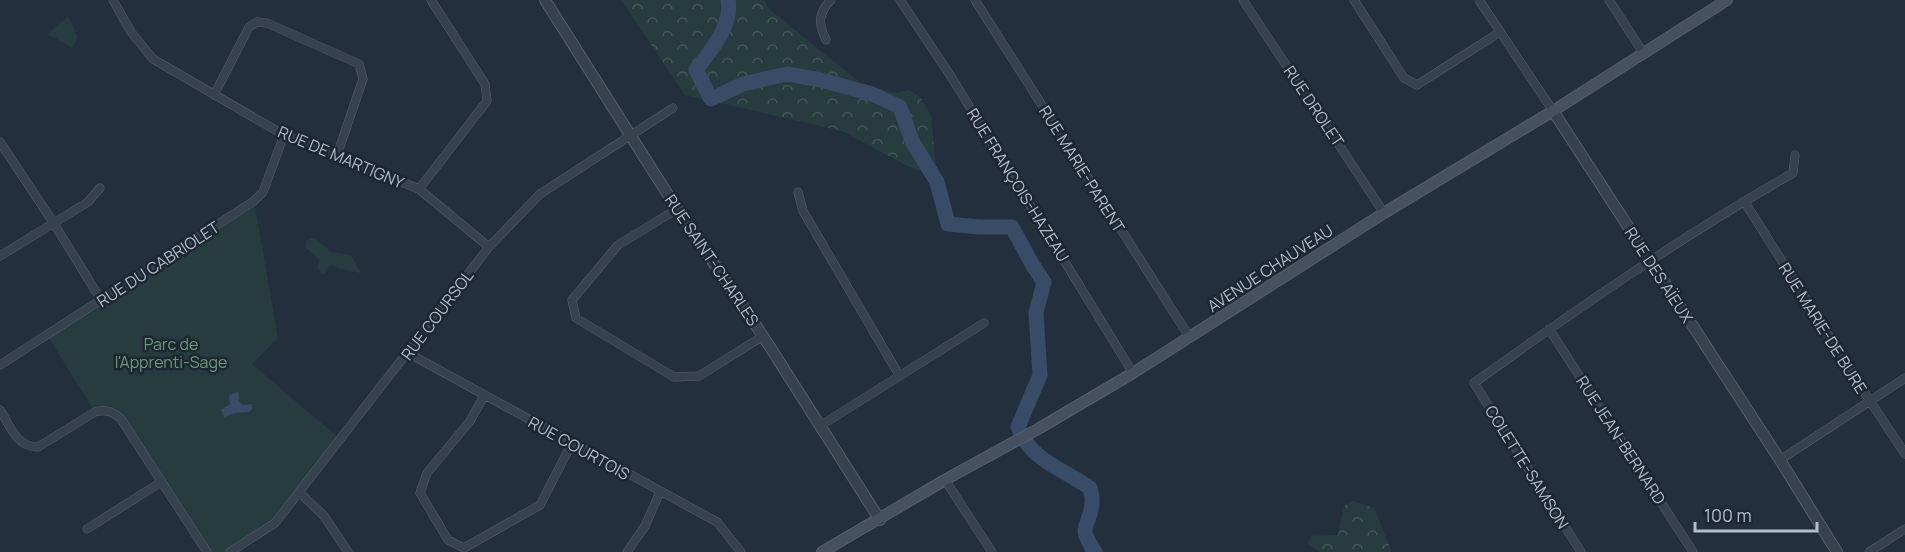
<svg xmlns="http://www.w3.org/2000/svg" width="1905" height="552" font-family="Manrope,sans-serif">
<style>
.forest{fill:url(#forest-crowns)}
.park{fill:#263c3f}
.water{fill:#394c67}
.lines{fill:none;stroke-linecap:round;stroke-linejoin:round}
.river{stroke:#394c67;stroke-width:15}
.minor-casing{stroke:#565f6c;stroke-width:9}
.tertiary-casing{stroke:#565f6c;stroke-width:12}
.secondary-casing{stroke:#565f6c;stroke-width:12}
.minor{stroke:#38414e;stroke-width:8}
.tertiary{stroke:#38414e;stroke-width:10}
.secondary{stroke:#465061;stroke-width:10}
.labels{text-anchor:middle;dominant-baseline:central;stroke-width:5;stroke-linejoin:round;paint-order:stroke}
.street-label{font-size:16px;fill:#b4bcc9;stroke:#1d2633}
.park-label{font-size:16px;fill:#6b9a76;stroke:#1d2633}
</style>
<defs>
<pattern id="forest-crowns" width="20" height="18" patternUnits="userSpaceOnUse" patternTransform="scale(1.5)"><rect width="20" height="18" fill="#263c3f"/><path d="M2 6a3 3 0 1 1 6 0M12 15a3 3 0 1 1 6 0" fill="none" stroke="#435659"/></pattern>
</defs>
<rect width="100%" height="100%" fill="#242f3e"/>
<path class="forest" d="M 621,0 L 764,0 L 770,10 L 863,85 L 896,93 L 909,90 L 920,97 L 931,115 L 937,181 L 926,173 L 906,165 L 842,131 L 685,95 Z
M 1353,501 L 1374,508 L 1392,552 L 1320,552 L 1308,544 L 1311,536 L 1338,535 L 1344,506 Z"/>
<path class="park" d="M 68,16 L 78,37 L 72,48 L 48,34 Z
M 254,201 L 278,338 L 252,364 L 340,439 L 275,523 L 230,552 L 207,552 L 113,412 L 95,412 L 47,335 Z
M 310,238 L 315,238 L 331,252 L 351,255 L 361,273 L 340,269 L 333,265 L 328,267 L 327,272 L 322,274 L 318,269 L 319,259 L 306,248 L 306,242 Z"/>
<path class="water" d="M 238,392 L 239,401 L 243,405 L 252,404 L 252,409 L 249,412 L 235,413 L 224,417 L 221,410 L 230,404 L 229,395 Z"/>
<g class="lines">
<path class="river" d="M 728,0 C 733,25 711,50 696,70 L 711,99 L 743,84 L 787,74 L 821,80 L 872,94 L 900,107 L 912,141 L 937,182 L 948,224 L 980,227 L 1012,227 L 1032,264 L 1044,282 L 1036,313 L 1040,375 L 1018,427 C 1030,460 1063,469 1090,488 C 1091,492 1093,498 1092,502 C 1091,529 1075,522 1095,552"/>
<defs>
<path id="minor" d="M 113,0 L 131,32 L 153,59 L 284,135 L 419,189 L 489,247
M 900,0 L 952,78 L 1133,373
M 975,0 L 1190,338
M 1243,0 L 1384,213
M 1354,0 L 1404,78 L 1417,85 L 1500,32
M 1479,0 L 1553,111
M 1609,0 L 1644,54
M 826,40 C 818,24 818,13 831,0
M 214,95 L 249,27 L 257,22 L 267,23 L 359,64 L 363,79 L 337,155
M 0,142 L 53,222 L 101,300
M 419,189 L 487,101 L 485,84 L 431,0
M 798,192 L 803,211 L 899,375
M 1744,201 L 1870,401 L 1905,454
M 677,209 L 618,245 L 572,300 L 576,318 L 674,377 L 699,376 L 763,336
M 0,256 L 88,202 L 100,188
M 1549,329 L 1693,552
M 408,353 L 717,522 L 741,552
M 0,365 L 254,201 L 263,192 L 284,135
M 1474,383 C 1577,309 1682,236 1793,173 L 1795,155
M 1474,383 L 1581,552
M 484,396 L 470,421 L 427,473 L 420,493 L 448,540 L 464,548 L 540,505 L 572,443
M 0,410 C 11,427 16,447 38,447 L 95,412 C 106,409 112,411 121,419 L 207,552
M 820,426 L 984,323
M 1780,460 L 1905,378
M 945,480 L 992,552
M 299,492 L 324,516 L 348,552
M 87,529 L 161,482
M 230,552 L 275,523 L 489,247 L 540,194 L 673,108
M 627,552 L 645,526 L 660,492
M 1869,552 L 1905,529"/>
<path id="tertiary" d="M 545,0 L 677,209 L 763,336 L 880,520
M 1553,111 L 1780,460 L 1837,552"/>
<path id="secondary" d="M 822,552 L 950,477 L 1038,429 L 1133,373 L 1384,213 L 1553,111 L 1727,0"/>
</defs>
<use href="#minor" class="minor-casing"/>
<use href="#tertiary" class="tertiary-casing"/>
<use href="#secondary" class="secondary-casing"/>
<use href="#minor" class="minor"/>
<use href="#tertiary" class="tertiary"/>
<use href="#secondary" class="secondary"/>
</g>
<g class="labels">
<g class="street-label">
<text transform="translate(1314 106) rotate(56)">RUE DROLET</text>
<text transform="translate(341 157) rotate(23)">RUE DE MARTIGNY</text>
<text transform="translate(1082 169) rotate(58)">RUE MARIE-PARENT</text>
<text transform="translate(1018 185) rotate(58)">RUE FRANÇOIS-HAZEAU</text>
<text transform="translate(712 260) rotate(56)">RUE SAINT-CHARLES</text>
<text transform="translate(158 264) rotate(-33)">RUE DU CABRIOLET</text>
<text transform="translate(1270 268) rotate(-33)">AVENUE CHAUVEAU</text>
<text transform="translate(1659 275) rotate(57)">RUE DES AÏEUX</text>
<text transform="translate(437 315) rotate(-53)">RUE COURSOL</text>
<text transform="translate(1823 328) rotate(58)">RUE MARIE-DE BURE</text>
<text transform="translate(1621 440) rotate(57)">RUE JEAN-BERNARD</text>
<text transform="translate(579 448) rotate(29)">RUE COURTOIS</text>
<text transform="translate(1527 467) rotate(58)">COLETTE-SAMSON</text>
</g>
<g class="park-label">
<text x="171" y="344">Parc de<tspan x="171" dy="18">l'Apprenti-Sage</tspan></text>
</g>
</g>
<path d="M1695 522v9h122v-9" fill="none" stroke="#b4bcc9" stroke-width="3"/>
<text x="1704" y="522" font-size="18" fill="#b4bcc9" stroke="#1d2633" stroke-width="4.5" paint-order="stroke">100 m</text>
</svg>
